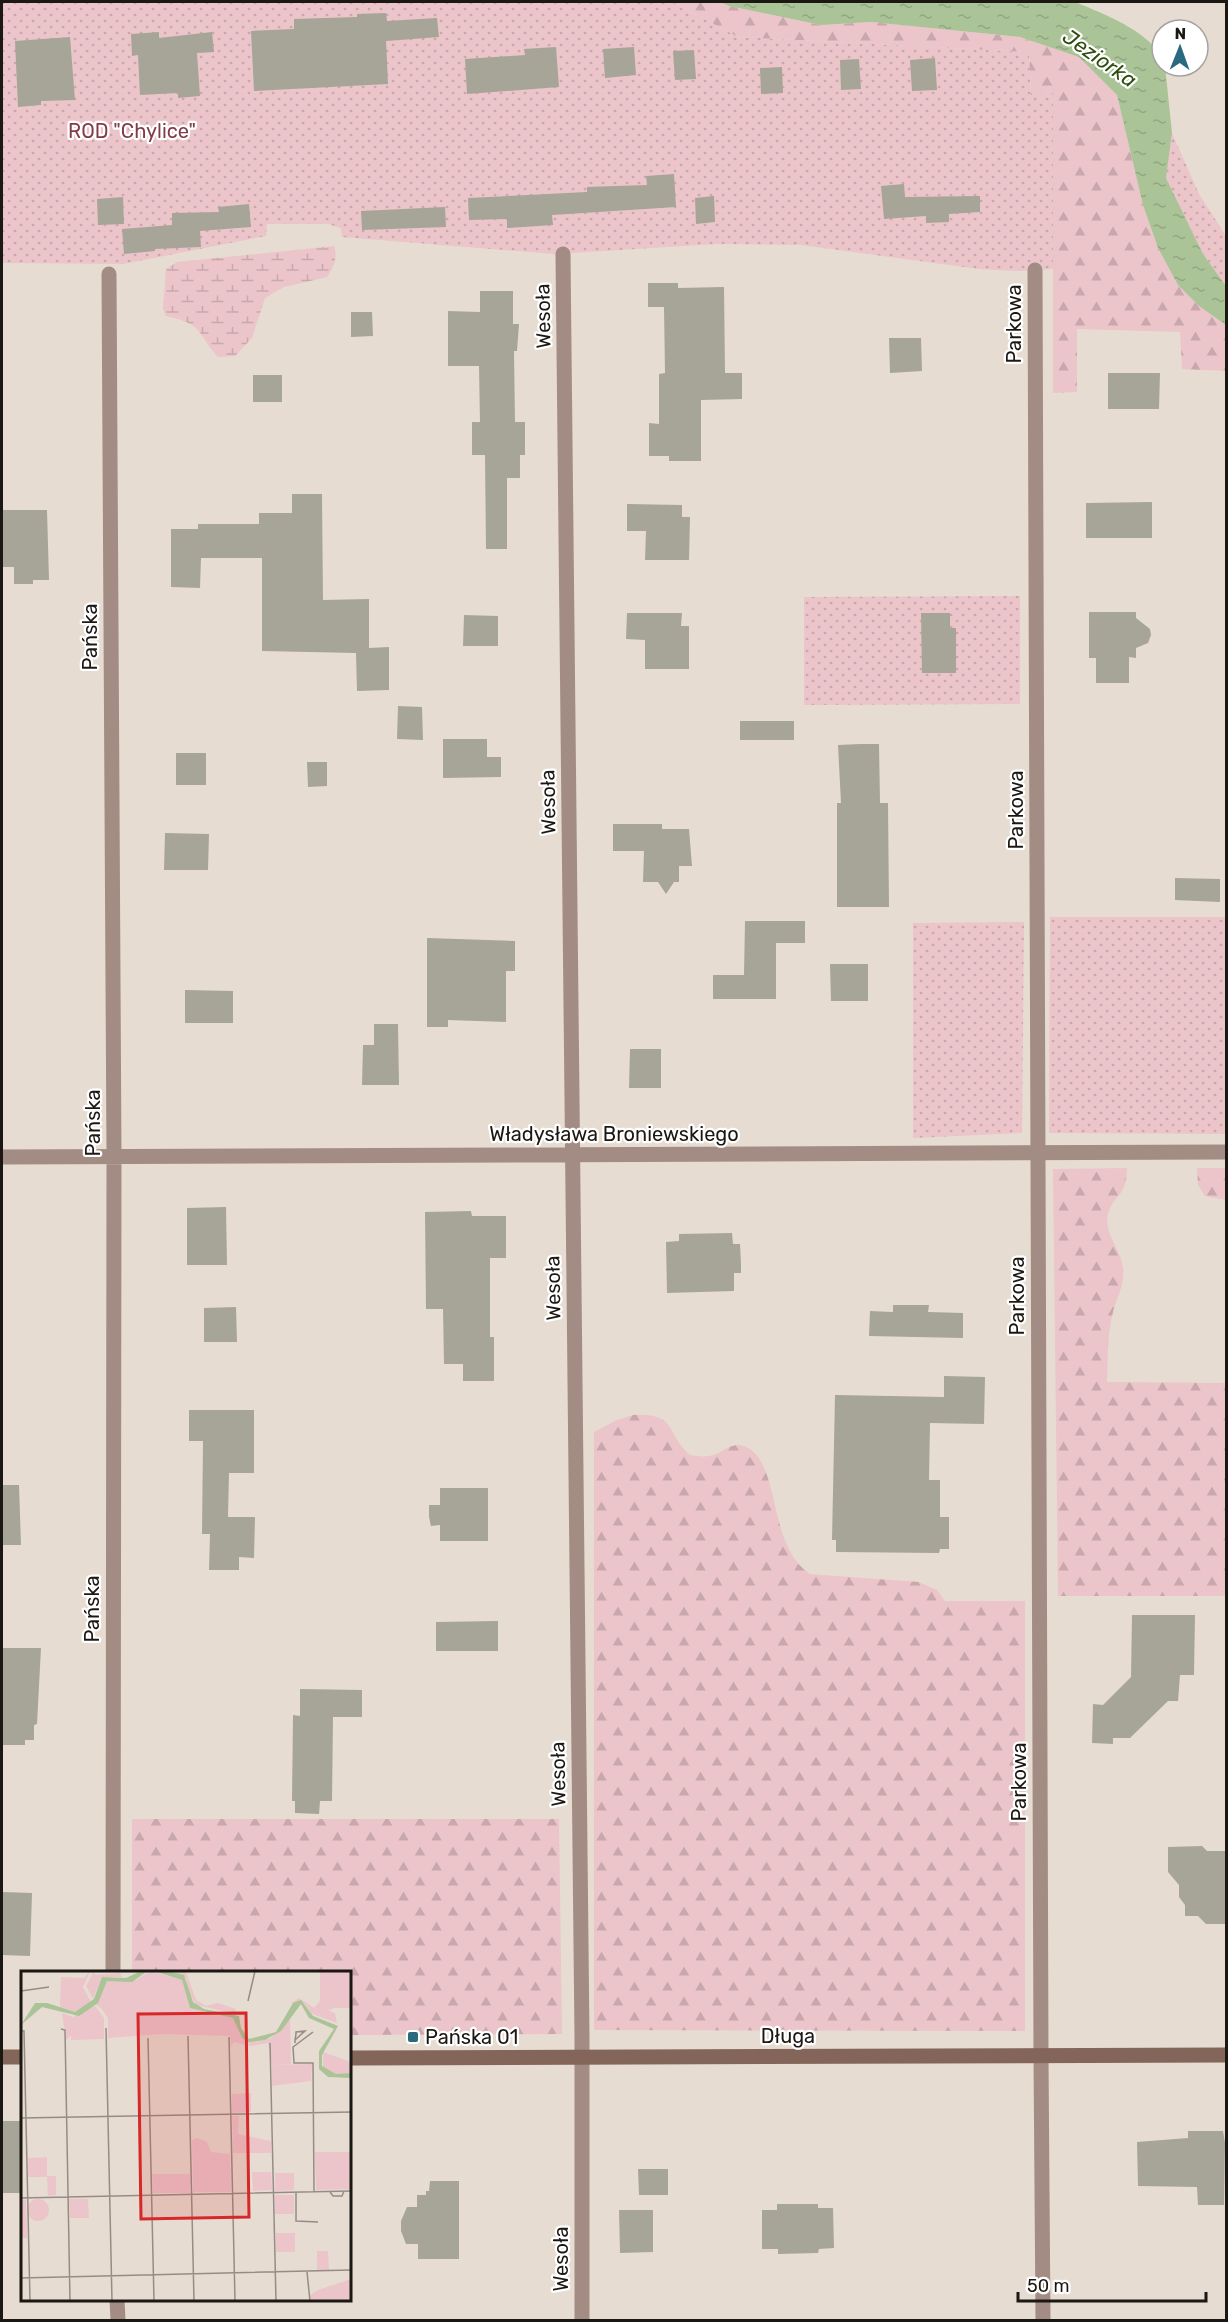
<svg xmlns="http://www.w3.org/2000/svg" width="1228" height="2322" font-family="Rubik,sans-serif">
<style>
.green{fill:url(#green-dots)}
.forest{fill:url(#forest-firs)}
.wetland{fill:url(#wetland-marsh)}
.water{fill:url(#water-ripples)}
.building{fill:#a6a597}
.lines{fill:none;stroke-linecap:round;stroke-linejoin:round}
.lane{stroke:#a38c84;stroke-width:15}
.street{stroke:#a38c84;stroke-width:15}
.secondary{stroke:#846559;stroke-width:15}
.poi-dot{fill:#2a697e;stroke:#fff;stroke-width:2}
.labels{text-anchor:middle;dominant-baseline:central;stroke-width:4.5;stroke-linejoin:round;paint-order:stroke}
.park-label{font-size:20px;fill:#813c49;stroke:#fff}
.street-label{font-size:20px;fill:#1b1713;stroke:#fff}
.poi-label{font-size:20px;fill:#1b1713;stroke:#fff;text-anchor:start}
.water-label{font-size:21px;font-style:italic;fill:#2f4d0d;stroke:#fff}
.inset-road{fill:none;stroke:#958d85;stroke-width:1.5}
.view{fill:#d62828;fill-opacity:0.15;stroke:#d62828;stroke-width:3}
.inset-edge{fill:none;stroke:#1b1713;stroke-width:3}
</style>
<defs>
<pattern id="green-dots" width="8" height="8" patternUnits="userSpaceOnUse" patternTransform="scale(1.5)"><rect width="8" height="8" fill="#ebc5ca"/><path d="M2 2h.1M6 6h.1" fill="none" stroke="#c9a8ad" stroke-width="1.8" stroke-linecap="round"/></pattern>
<pattern id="forest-firs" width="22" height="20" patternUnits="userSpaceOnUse" patternTransform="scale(1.5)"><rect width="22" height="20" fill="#ebc5ca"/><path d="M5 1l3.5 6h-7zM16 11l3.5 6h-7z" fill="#c9a8ad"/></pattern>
<pattern id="wetland-marsh" width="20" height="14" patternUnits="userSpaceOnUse" patternTransform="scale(1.5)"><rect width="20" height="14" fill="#ebc5ca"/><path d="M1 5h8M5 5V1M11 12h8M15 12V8" fill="none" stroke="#c9a8ad"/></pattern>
<pattern id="water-ripples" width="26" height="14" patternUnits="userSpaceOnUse" patternTransform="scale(1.5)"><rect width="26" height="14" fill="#aac397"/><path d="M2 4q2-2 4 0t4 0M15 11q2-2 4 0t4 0" fill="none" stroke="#92a781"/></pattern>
</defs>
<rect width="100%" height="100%" fill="#e7dcd1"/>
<path class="green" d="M 2,2 L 673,2 L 738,37 L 1029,52 L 1031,95 L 1053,93 L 1053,269 L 1020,271 L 979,269 L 801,245 L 717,244 L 554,254 L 342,237 L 341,228 L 328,224 L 267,224 L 266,236 L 123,264 L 2,263 Z
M 1172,133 L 1199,194 L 1226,236 L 1226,286 L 1203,254 L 1166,178 Z
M 1020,596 L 1020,704 L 804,705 L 804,597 Z
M 1050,917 L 1226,917 L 1226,1134 L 1049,1133 Z
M 1024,922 L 1022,1133 L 913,1138 L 913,923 Z"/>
<path class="forest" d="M 673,2 L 720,2 L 729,6 L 821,25 L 871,22 L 1020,37 L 1079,57 L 1117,95 L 1143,205 L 1158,248 L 1178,285 L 1199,306 L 1226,325 L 1226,371 L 1182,369 L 1180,332 L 1077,329 L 1077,392 L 1053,393 L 1053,93 L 1031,95 L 1029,52 L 738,37 Z
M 1127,1168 C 1126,1199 1114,1193 1108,1214 C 1103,1232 1121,1250 1123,1268 C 1125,1285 1117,1296 1113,1312 C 1107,1335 1108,1359 1107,1382 L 1226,1383 L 1226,1596 L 1058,1596 L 1053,1169 Z
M 1197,1168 L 1226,1168 L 1226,1200 L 1205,1196 L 1198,1185 Z
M 633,1415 C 678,1413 665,1433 690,1455 C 696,1456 703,1457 709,1456 C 721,1455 730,1441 744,1446 C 782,1460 766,1545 810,1574 L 919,1582 L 937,1590 L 945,1601 L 1025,1601 L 1025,2031 L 594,2030 L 594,1432 L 617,1420 Z
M 132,1819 L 559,1819 L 562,2034 L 350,2035 L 350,1972 L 132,1972 Z"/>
<path class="wetland" d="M 334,246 C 338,257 334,267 327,277 L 284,287 L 265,298 L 252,338 L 235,356 L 218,357 C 195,331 205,325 166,316 L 163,309 L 166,269 L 177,262 Z"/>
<path class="water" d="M 720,2 L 1075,2 C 1099,12 1162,35 1162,66 L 1165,66 L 1172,133 L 1166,178 L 1203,254 L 1226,286 L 1226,325 L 1199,306 L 1178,285 L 1158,248 L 1143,205 L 1117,95 L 1079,57 L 1020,37 L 871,22 L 821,25 L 729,6 Z"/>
<path class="building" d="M 386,13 L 387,21 L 437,18 L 439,37 L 386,41 L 388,84 L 254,91 L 251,31 L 294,29 L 294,19 L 357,17 L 357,14 Z
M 159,32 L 159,38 L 212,32 L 214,52 L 197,53 L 200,96 L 178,98 L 178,93 L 140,95 L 138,55 L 132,56 L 131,34 Z
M 70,37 L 75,100 L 41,101 L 41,105 L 18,107 L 15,41 Z
M 556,47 L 559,87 L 467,94 L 465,59 L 525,55 L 524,49 Z
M 634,47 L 636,75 L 605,78 L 603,49 Z
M 694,50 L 696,79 L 675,80 L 673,51 Z
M 935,58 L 937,90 L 912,91 L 910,60 Z
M 859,59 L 861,89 L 841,90 L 840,60 Z
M 782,67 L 783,93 L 761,94 L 760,68 Z
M 674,174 L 676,207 L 552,215 L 553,225 L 507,228 L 507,219 L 469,220 L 468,198 L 587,192 L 587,187 L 647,185 L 646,176 Z
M 904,184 L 905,197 L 980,196 L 980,212 L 949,214 L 949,222 L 926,223 L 926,216 L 884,219 L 881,186 Z
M 714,196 L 715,222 L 696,224 L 695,198 Z
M 123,197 L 124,224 L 98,225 L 97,199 Z
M 249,204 L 251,227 L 200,231 L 201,247 L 155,249 L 155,251 L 124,254 L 122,229 L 172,225 L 172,213 L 219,212 L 218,207 Z
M 445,207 L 446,227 L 362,230 L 361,211 Z
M 648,283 L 678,283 L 678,288 L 724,287 L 725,373 L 742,373 L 742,399 L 701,400 L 701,461 L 669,461 L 669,456 L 649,456 L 649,423 L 659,424 L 659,374 L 665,373 L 664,307 L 648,307 Z
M 480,291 L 513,291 L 513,324 L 519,324 L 517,351 L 514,351 L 515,422 L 525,422 L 525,455 L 520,455 L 520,478 L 507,478 L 507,549 L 486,549 L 485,455 L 472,455 L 472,422 L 480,422 L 479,366 L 448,366 L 448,311 L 480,312 Z
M 351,312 L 372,312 L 373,336 L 351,337 Z
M 889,338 L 921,338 L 922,371 L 890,373 Z
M 1108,373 L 1160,373 L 1159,409 L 1108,409 Z
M 253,375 L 282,375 L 282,402 L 253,402 Z
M 292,494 L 322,494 L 323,600 L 369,599 L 369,648 L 389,647 L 389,690 L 357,691 L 356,653 L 262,651 L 262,558 L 201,558 L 200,588 L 171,587 L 171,529 L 198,529 L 198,524 L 259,524 L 259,513 L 292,513 Z
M 1152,502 L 1152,538 L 1086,538 L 1086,503 Z
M 627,504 L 682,505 L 682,517 L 690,517 L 689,560 L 645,560 L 646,531 L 627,531 Z
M 2,510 L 47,510 L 49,580 L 33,580 L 33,584 L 14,584 L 14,567 L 2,567 Z
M 1089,612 L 1136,612 L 1136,618 L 1150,629 L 1151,635 L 1148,643 L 1136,648 L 1136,658 L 1129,657 L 1129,683 L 1096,683 L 1096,658 L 1089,658 Z
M 627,613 L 682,613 L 681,626 L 689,626 L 689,669 L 645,669 L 645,640 L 626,639 Z
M 921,613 L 950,613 L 950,628 L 956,628 L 956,673 L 922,673 Z
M 464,615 L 498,616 L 498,646 L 463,646 Z
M 398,706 L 422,707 L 423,740 L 397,739 Z
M 740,721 L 794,721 L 794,740 L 740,740 Z
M 443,739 L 487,739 L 487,757 L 501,757 L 501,777 L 443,778 Z
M 860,744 L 879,744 L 880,803 L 888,803 L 889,907 L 837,907 L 837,803 L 841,803 L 838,745 Z
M 176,753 L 206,753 L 206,785 L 176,785 Z
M 307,762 L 327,762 L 327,786 L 308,787 Z
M 613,824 L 662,824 L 662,829 L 689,829 L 692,866 L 679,866 L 679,882 L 674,882 L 666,894 L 658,882 L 643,882 L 644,851 L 613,851 Z
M 165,833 L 209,834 L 208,870 L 164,870 Z
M 1175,878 L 1220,879 L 1220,902 L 1175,900 Z
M 745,921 L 805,921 L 805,943 L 776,943 L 776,999 L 713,999 L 713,975 L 744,975 Z
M 427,938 L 515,941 L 515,971 L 506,971 L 506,1022 L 448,1020 L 448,1027 L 427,1027 Z
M 830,964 L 868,964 L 868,1001 L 831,1001 Z
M 185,990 L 233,991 L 233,1023 L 185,1023 Z
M 374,1024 L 398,1024 L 399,1085 L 362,1085 L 363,1045 L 374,1045 Z
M 630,1049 L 661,1049 L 661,1088 L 629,1088 Z
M 226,1207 L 227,1265 L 187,1265 L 187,1208 Z
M 471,1211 L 472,1216 L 506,1216 L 506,1258 L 490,1258 L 490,1337 L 494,1337 L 494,1381 L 463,1381 L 463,1364 L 444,1364 L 443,1309 L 426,1309 L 425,1212 Z
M 732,1233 L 733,1244 L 740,1244 L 741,1264 L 741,1273 L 734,1273 L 734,1291 L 667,1293 L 666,1242 L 679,1241 L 679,1234 Z
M 893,1305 L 929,1305 L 928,1312 L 963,1313 L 963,1338 L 869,1336 L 870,1311 L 893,1312 Z
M 236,1307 L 237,1342 L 204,1342 L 204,1308 Z
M 944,1376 L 985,1377 L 984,1424 L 930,1423 L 929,1480 L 940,1480 L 940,1517 L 949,1517 L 949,1549 L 940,1549 L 939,1553 L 836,1552 L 836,1540 L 832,1540 L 835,1395 L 944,1397 Z
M 189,1410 L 254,1410 L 254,1473 L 229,1473 L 228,1517 L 255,1517 L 254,1558 L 239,1557 L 239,1570 L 209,1570 L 210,1534 L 202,1534 L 203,1441 L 189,1441 Z
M 2,1485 L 19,1485 L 21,1545 L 2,1545 Z
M 440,1488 L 488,1488 L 488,1541 L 440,1541 L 440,1525 L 431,1526 L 429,1517 L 429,1505 L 440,1505 Z
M 1132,1615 L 1195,1615 L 1194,1675 L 1180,1675 L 1178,1701 L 1168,1701 L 1130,1738 L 1113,1738 L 1113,1744 L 1092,1743 L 1093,1704 L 1103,1705 L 1131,1677 Z
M 498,1621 L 498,1651 L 436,1651 L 436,1622 Z
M 2,1648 L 41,1648 L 37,1724 L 34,1725 L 34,1740 L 25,1740 L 25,1745 L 3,1745 L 2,1740 Z
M 300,1689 L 362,1690 L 362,1717 L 333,1717 L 332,1801 L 320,1801 L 319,1814 L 295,1813 L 295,1801 L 292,1801 L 293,1715 L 300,1716 Z
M 1202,1846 L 1207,1851 L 1227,1851 L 1227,1924 L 1206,1924 L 1198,1916 L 1185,1916 L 1185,1905 L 1179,1897 L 1179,1885 L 1168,1872 L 1168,1847 Z
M 2,1892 L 32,1893 L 30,1956 L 2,1955 Z
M 2,2121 L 22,2121 L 22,2193 L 2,2193 Z
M 1188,2131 L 1223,2131 L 1225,2143 L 1224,2205 L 1198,2205 L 1197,2187 L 1138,2186 L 1137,2142 L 1188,2138 Z
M 638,2169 L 668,2169 L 668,2195 L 639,2195 Z
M 430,2181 L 459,2181 L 459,2259 L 418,2259 L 418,2244 L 406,2244 L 401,2231 L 401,2221 L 407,2207 L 417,2207 L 417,2195 L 426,2195 L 426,2191 L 429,2191 Z
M 777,2204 L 818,2204 L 818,2208 L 833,2208 L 834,2248 L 819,2249 L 818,2253 L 778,2254 L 778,2249 L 762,2249 L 762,2210 L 777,2210 Z
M 619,2210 L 653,2210 L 653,2252 L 620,2253 Z"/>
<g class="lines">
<path class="lane" d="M 1035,270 L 1041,2057"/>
<path class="street" d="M 563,254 L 582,2037 L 582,2320
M 109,274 L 114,1156 L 113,1972
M 2,1157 L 1226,1152
M 1041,2057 L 1043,2320
M 117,2300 L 118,2320"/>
<path class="secondary" d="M 2,2057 L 22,2057
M 350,2058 L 1226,2055"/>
</g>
<rect class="poi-dot" x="407" y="2031" width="12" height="12" rx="3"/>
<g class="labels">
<g class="park-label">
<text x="132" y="131">ROD "Chylice"</text>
</g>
<g class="street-label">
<text transform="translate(543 316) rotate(-91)">Wesoła</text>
<text transform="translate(1014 324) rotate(-90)">Parkowa</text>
<text transform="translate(90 637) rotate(-90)">Pańska</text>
<text transform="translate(548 802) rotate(-91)">Wesoła</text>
<text transform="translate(1016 810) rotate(-90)">Parkowa</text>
<text transform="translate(93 1123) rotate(-90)">Pańska</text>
<text x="614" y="1134">Władysława Broniewskiego</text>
<text transform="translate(553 1288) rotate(-91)">Wesoła</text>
<text transform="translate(1017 1296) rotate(-90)">Parkowa</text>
<text transform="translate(92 1609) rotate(-90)">Pańska</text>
<text transform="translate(558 1774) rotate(-91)">Wesoła</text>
<text transform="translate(1019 1782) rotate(-90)">Parkowa</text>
<text x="788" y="2036">Długa</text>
<text transform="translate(561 2259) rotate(-90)">Wesoła</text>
</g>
<g class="poi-label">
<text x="425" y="2037">Pańska 01</text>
</g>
<g class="water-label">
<text transform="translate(1100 58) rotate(35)">Jeziorka</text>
</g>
</g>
<g transform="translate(21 1971)">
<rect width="330" height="330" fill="#e7dcd1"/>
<path d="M 299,1 L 325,1 L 325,11 L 313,37 L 299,44 L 295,40 L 291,43 L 284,33 L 270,32 L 278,27 L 293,37 L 299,30 ZM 150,9 L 156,10 L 167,37 L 182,46 L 207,46 L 210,65 L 141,63 L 87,67 L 87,47 L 80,37 L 85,16 ZM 64,39 L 68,50 L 45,69 L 41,42 L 52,46 ZM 291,93 L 290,110 L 251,115 L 251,94 ZM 230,122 L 230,141 L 211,142 L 211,123 ZM 330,308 L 330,330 L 290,330 L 289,324 L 297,319 Z" fill="#ebc5ca"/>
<path d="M 69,0 L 62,16 L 70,31 L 54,41 L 39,36 L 40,6 L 63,7 ZM 73,0 L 74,4 L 99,2 L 101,6 L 81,6 L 72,28 L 65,15 ZM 129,0 L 161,9 L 169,37 L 212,47 L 221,67 L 236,71 L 250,67 L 269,48 L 270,93 L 251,94 L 247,72 L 230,75 L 213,71 L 210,76 L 207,47 L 182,46 L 167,37 L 156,10 L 85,16 L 80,37 L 75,34 L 86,10 L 115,9 ZM 149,0 L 165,1 L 175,29 L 185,35 L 197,32 L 215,38 L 214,43 L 176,34 L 168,22 L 165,7 ZM 322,0 L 330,0 L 330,37 L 313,37 L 313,11 L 325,10 L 325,1 ZM 74,35 L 83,47 L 83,68 L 50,69 L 50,63 L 68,50 L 64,39 ZM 303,38 L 314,42 L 316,52 L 291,43 L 295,40 L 299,44 ZM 302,81 L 330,91 L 330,102 L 315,103 L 302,97 ZM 211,145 L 218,145 L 217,163 L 250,170 L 250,182 L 212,182 ZM 176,167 L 186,171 L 190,181 L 209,183 L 210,221 L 172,221 L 171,169 ZM 294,181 L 330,181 L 330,218 L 295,219 ZM 26,186 L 26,205 L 35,205 L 35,224 L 27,225 L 26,206 L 7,206 L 7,187 ZM 231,201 L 250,201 L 251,219 L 232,220 ZM 254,202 L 273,202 L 273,219 L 254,220 ZM 131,203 L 169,203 L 169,222 L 132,222 ZM 254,224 L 273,224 L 273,243 L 254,243 ZM 48,228 L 67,228 L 68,247 L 49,247 ZM6 239a11 11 0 1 1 22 0a11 11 0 1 1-22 0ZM 0,229 L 5,229 L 6,267 L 0,267 ZM 255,262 L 274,262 L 274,281 L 255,281 ZM 296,280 L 307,280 L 308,299 L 296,299 Z" fill="#ebc5ca"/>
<path d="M 120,0 L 146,0 L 163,4 L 172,31 L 183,38 L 218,45 L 220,57 L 228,68 L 255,61 L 272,32 L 280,29 L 292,45 L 317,55 L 301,84 L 301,95 L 315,103 L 330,102 L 330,107 L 307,106 L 298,98 L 298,80 L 313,58 L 288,47 L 280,33 L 260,60 L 244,69 L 228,71 L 221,67 L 212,47 L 169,37 L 161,9 L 136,1 L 125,1 L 111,11 L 86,10 L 77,32 L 58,45 L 21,36 L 0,54 L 14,32 L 26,32 L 54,41 L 73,28 L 81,6 L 105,7 Z" fill="#aac397"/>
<path class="inset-road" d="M 0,20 L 28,16M 227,30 L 234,0M 85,57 L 91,330M 40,58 L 44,59 L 49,330M 0,60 L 3,60 L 9,330M 292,61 L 272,76 L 273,92 L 292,92 L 293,221M 167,65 L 173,330M 208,66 L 214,330M 127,67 L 133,330M 274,69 L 284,60 L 275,61 L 275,63 L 274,69 L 274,72M 249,72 L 255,330M 0,147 L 330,141M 275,221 L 275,250 L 297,251M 309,221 L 312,225 L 321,225 L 323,220M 0,227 L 330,220M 286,301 L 289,330M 0,307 L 330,299"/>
<path class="view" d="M 225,42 L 228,246 L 120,248 L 117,43 Z"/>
<rect width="330" height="330" class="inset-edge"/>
</g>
<rect width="1228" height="2322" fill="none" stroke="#1b1713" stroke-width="6"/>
<g transform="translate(1180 48) rotate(1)"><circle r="28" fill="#ffffff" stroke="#a4a2a1" stroke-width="1.5"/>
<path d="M0-4.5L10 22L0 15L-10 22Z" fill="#2a697e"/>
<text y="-9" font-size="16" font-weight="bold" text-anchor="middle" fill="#1b1713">N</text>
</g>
<path d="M1018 2292v9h188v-9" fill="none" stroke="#1b1713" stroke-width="3"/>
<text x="1027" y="2292" font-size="18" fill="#1b1713" stroke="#ffffff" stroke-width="4.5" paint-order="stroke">50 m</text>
</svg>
